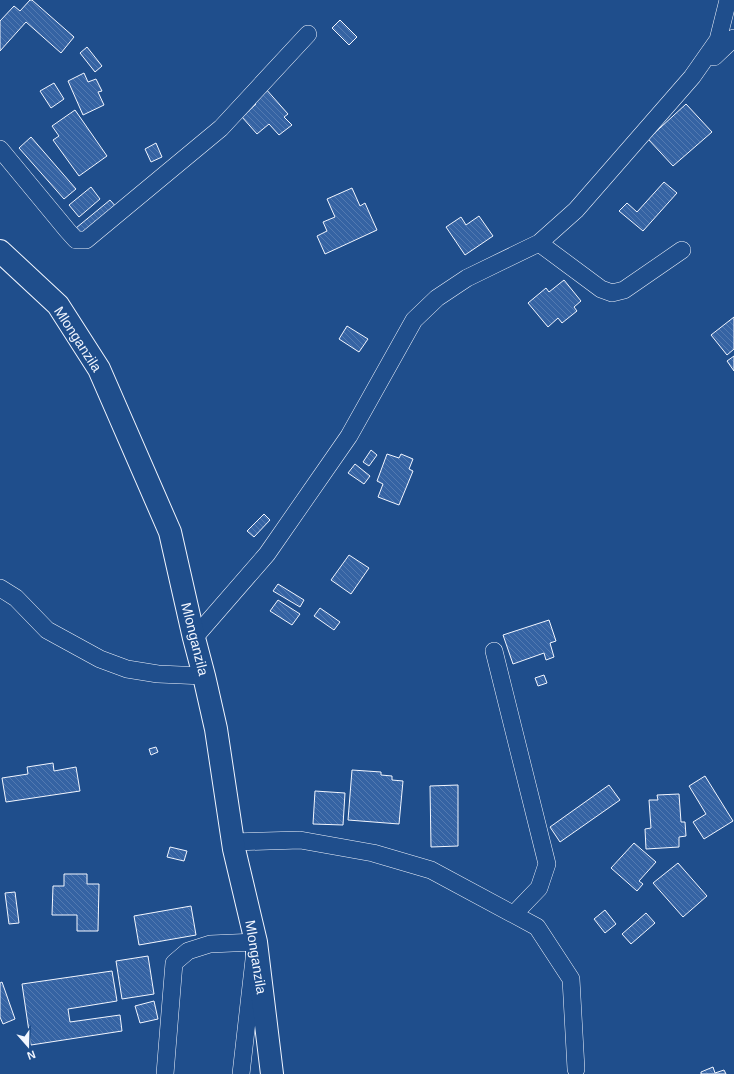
<svg xmlns="http://www.w3.org/2000/svg" width="734" height="1074" font-family="Arial,sans-serif">
<style>
.building{fill:url(#building-back-hatch);stroke:#f2f6ff}
.lines{fill:none;stroke-linecap:round;stroke-linejoin:round}
.street-casing{stroke:#f2f6ff;stroke-width:18}
.secondary-casing{stroke:#f2f6ff;stroke-width:24}
.street{stroke:#1f4e8c;stroke-width:17}
.secondary{stroke:#1f4e8c;stroke-width:22}
.labels{text-anchor:middle;dominant-baseline:central;stroke-width:3;stroke-linejoin:round;paint-order:stroke}
.street-label{font-size:14px;fill:#f2f6ff;stroke:#1f4e8c}
</style>
<defs>
<pattern id="building-back-hatch" width="6" height="6" patternUnits="userSpaceOnUse"><rect width="6" height="6" fill="#3563a3"/><path d="M-1 5l2 2M0 0l6 6M5-1l2 2" fill="none" stroke="#537ab1"/></pattern>
</defs>
<rect width="100%" height="100%" fill="#1f4e8c"/>
<path class="building" d="M 30,0 L 32,0 L 74,37 L 61,53 L 26,22 L 0,51 L 0,21 L 14,6 L 20,11 Z
M 340,20 L 357,37 L 349,45 L 332,28 Z
M 87,47 L 102,66 L 95,72 L 80,53 Z
M 84,73 L 88,82 L 96,79 L 102,91 L 98,92 L 104,105 L 83,115 L 68,81 Z
M 54,83 L 64,99 L 51,108 L 40,91 Z
M 265,88 L 288,114 L 284,117 L 292,125 L 279,135 L 269,124 L 257,134 L 242,117 L 256,104 L 252,99 Z
M 686,104 L 712,132 L 673,166 L 648,139 Z
M 75,110 L 107,156 L 79,176 L 53,140 L 59,136 L 52,126 Z
M 31,137 L 76,189 L 64,199 L 19,148 Z
M 156,143 L 162,157 L 151,162 L 145,149 Z
M 664,182 L 677,193 L 643,231 L 619,211 L 627,203 L 637,212 Z
M 91,187 L 100,199 L 79,217 L 69,205 Z
M 352,188 L 360,206 L 365,203 L 377,230 L 325,254 L 317,236 L 327,231 L 323,222 L 335,217 L 327,199 Z
M 110,200 L 118,209 L 83,236 L 76,228 Z
M 479,216 L 493,236 L 465,255 L 446,227 L 461,217 L 466,225 Z
M 564,280 L 581,301 L 574,307 L 577,311 L 562,323 L 558,318 L 548,327 L 528,303 L 546,288 L 549,292 Z
M 734,317 L 734,349 L 727,355 L 711,335 Z
M 347,326 L 368,339 L 359,352 L 339,339 Z
M 734,356 L 734,371 L 727,361 Z
M 371,450 L 377,455 L 369,466 L 363,462 Z
M 387,454 L 399,458 L 401,454 L 413,459 L 409,469 L 413,471 L 399,505 L 378,497 L 383,484 L 377,481 Z
M 355,464 L 370,476 L 364,484 L 348,473 Z
M 264,514 L 270,520 L 254,537 L 247,531 Z
M 349,555 L 369,568 L 351,594 L 331,580 Z
M 278,584 L 304,600 L 300,607 L 273,591 Z
M 278,600 L 300,614 L 292,625 L 270,611 Z
M 320,608 L 340,622 L 334,630 L 314,616 Z
M 549,620 L 556,641 L 550,643 L 554,657 L 546,660 L 544,653 L 513,664 L 503,635 Z
M 544,675 L 547,683 L 538,686 L 535,678 Z
M 156,747 L 158,752 L 151,755 L 149,749 Z
M 53,763 L 54,771 L 76,767 L 80,791 L 6,802 L 2,778 L 28,774 L 27,767 Z
M 352,770 L 381,772 L 381,775 L 392,776 L 392,780 L 403,781 L 399,824 L 348,820 Z
M 705,776 L 733,821 L 704,839 L 693,822 L 706,814 L 689,786 Z
M 458,785 L 458,846 L 431,847 L 430,786 Z
M 609,785 L 620,800 L 560,842 L 550,827 Z
M 315,791 L 345,793 L 343,825 L 313,824 Z
M 679,794 L 681,822 L 685,822 L 686,836 L 679,837 L 679,847 L 646,849 L 645,829 L 651,828 L 649,800 L 658,800 L 657,795 Z
M 634,843 L 656,862 L 639,881 L 643,884 L 637,891 L 611,868 Z
M 170,847 L 187,851 L 184,861 L 167,857 Z
M 678,863 L 707,896 L 683,917 L 653,883 Z
M 64,874 L 87,874 L 87,884 L 99,884 L 98,931 L 77,931 L 77,915 L 52,915 L 53,886 L 64,886 Z
M 15,892 L 19,923 L 9,924 L 5,893 Z
M 191,906 L 196,935 L 139,945 L 134,916 Z
M 605,910 L 616,924 L 605,933 L 594,919 Z
M 646,913 L 655,923 L 631,944 L 622,934 Z
M 148,956 L 154,994 L 122,999 L 116,961 Z
M 112,971 L 117,1001 L 68,1009 L 70,1022 L 120,1015 L 122,1031 L 31,1045 L 22,984 Z
M 2,982 L 15,1019 L 3,1024 L 0,1017 L 0,983 Z
M 154,1001 L 158,1019 L 140,1023 L 135,1006 Z
M 713,1067 L 715,1073 L 724,1070 L 726,1074 L 701,1074 L 701,1072 Z"/>
<g class="lines">
<defs>
<path id="street" d="M 714,57 L 734,38
M 0,149 L 67,230 L 76,240 L 86,240 L 221,128 L 308,34
M 539,243 L 601,289 L 612,293 L 624,290 L 682,250
M 0,588 L 16,598 L 47,630 L 100,659 L 127,669 L 158,674 L 204,676
M 194,638 L 267,554 L 349,436 L 414,320 L 437,298 L 467,278 L 539,243 L 576,210 L 692,77 L 718,40 L 728,0
M 494,651 L 547,864 L 539,888 L 514,914
M 233,842 L 300,840 L 373,853 L 431,870 L 537,927 L 571,979 L 576,1069
M 165,1074 L 174,963 L 188,951 L 210,944 L 256,942 L 241,1074"/>
<path id="secondary" d="M 0,251 L 58,305 L 99,369 L 170,532 L 194,638 L 204,676 L 216,729 L 234,849 L 256,942 L 272,1074"/>
</defs>
<use href="#street" class="street-casing"/>
<use href="#secondary" class="secondary-casing"/>
<use href="#street" class="street"/>
<use href="#secondary" class="secondary"/>
</g>
<g class="labels">
<g class="street-label">
<text transform="translate(78 339) rotate(57)">Mlonganzila</text>
<text transform="translate(195 639) rotate(76)">Mlonganzila</text>
<text transform="translate(256 957) rotate(81)">Mlonganzila</text>
</g>
</g>
<g transform="translate(28 1046) rotate(160)" stroke="#1f4e8c" stroke-width="3" paint-order="stroke">
<path d="M0-3L7 15L0 10L-7 15Z" fill="#f2f6ff"/>
<text y="-6" font-size="11" font-weight="bold" text-anchor="middle" fill="#f2f6ff">N</text>
</g>
</svg>
